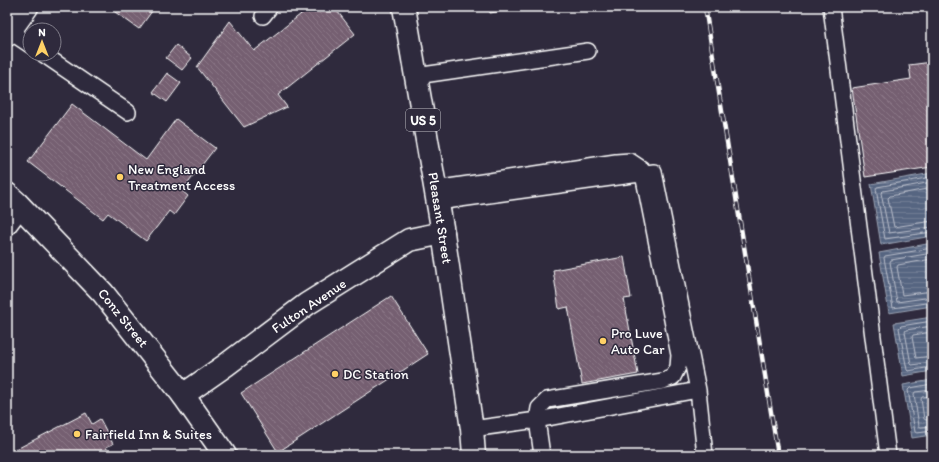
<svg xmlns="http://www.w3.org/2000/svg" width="939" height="462" font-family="Itim,sans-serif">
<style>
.water{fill:url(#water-rules);stroke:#9aa3b3}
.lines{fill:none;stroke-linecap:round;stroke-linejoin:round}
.shore{stroke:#bcc1cd;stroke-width:1}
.building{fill:url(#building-back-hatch);stroke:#fff}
.lane-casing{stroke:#fff;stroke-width:18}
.street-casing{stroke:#fff;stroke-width:25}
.secondary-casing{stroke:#fff;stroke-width:25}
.primary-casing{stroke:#fff;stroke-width:25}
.lane{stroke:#2f2a3d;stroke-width:15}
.street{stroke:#2f2a3d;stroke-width:22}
.secondary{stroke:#2f2a3d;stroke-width:22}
.primary{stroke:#2f2a3d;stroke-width:22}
.rail-casing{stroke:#fff;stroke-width:4.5}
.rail{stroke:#2f2a3d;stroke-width:3;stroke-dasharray:9;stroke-linecap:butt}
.poi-dot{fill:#ffd166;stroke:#2f2a3d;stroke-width:1.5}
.labels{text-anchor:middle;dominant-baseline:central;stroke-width:3;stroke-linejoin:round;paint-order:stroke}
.shield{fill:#2f2a3d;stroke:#c1bfc5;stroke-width:1}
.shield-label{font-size:13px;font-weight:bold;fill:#fff}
.poi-label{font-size:14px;fill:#fff;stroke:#2f2a3d;text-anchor:start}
.street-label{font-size:14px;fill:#fff;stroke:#2f2a3d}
</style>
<defs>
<pattern id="water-rules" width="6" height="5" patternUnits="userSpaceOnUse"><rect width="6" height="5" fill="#576581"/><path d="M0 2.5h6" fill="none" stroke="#707c94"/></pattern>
<pattern id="building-back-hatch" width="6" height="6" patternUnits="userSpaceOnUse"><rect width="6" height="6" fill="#755e71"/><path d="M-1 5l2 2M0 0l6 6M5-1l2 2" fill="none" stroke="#8a7686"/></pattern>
</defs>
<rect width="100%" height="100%" fill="#2f2a3d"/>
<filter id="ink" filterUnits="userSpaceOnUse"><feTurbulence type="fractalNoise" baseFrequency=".025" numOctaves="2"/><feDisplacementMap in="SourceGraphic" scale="8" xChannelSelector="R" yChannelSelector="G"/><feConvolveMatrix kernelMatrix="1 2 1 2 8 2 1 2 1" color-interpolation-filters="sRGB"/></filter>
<g filter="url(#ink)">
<path class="water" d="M 932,173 L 932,236 L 881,245 L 871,184 Z
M 932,243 L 932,306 L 889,313 L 879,253 Z
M 932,317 L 932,371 L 903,376 L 894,323 Z
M 932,380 L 932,435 L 912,438 L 903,385 Z"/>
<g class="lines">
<path class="shore" d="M 932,177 L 877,187 L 876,189 L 885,239 L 932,232
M 932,182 L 883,191 L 881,193 L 889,233 L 932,227
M 932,188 L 890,196 L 888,198 L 894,227 L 932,221
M 932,248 L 885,256 L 884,258 L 893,308 L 932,302
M 932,253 L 891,260 L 890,262 L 897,302 L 932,297
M 932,259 L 898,265 L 897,267 L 902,295 L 932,291
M 932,321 L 901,326 L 899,328 L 907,370 L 908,371 L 932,367
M 932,326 L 906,330 L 905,332 L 911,364 L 912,365 L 932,362
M 932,332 L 913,335 L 912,337 L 916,358 L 932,356
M 932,384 L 910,388 L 908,390 L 915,432 L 917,433 L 932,431
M 932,390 L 915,392 L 914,394 L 919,426 L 921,427 L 932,426
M 932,396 L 922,397 L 921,399 L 924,419 L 926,420 L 932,420"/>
</g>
<path class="building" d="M 108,7 L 155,7 L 139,29 Z
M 310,7 L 334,7 L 355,34 L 278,95 L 287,107 L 244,127 L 197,67 L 230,21 L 254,51 Z
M 489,7 L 528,7 L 490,13 Z
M 176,45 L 192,58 L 182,70 L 166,58 Z
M 932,62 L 932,167 L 865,177 L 852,88 L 911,79 L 909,65 Z
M 167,73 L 181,83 L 167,102 L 153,92 Z
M 72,104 L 146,160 L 176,119 L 215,148 L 182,191 L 188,196 L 174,215 L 169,211 L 146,241 L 108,213 L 103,219 L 28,162 Z
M 624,257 L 631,298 L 624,299 L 638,374 L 582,384 L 568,307 L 559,309 L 553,270 Z
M 391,296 L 428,354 L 278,452 L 241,393 Z
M 86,413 L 92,424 L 100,419 L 113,444 L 106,447 L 110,455 L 7,455 L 7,454 Z"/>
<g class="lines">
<defs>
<path id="lane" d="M 831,7 L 888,455
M 263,16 L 270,7
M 9,31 L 30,45
M 43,54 L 128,112
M 416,76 L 588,51
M 435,189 L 616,162 L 630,161 L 642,169 L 679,355 L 678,367 L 673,377 L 663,381 L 547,400 L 539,408 L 537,420 L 542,455
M 438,202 L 654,172 L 698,390 L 537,420 L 472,429
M 7,228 L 22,208
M 698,390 L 705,455"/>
<path id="street" d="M 7,35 L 27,7
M 183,395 L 226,365 L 307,304 L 409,240 L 443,233"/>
<path id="secondary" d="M 7,194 L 17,203 L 103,293 L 183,395 L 225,455"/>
<path id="primary" d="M 404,7 L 443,233 L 472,429 L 474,455"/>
</defs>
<use href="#lane" class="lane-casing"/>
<use href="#street" class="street-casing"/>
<use href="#secondary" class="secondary-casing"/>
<use href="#primary" class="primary-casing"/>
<use href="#lane" class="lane"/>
<use href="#street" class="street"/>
<use href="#secondary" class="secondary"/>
<use href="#primary" class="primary"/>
<defs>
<path id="rail" d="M 705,7 L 778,455"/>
</defs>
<use href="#rail" class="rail-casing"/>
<use href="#rail" class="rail"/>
</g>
</g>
<g class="poi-dot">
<circle cx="120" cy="177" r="4"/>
<circle cx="603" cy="341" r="4"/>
<circle cx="335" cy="374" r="4"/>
<circle cx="77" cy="434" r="4"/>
</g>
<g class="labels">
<rect class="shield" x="406" y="109" width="34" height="22" rx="3"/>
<g class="shield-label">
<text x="423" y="120">US 5</text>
</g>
<g class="poi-label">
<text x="128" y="169">New England<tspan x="128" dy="16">Treatment Access</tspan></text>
<text x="611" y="333">Pro Luve<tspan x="611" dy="16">Auto Car</tspan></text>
<text x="343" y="374">DC Station</text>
<text x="85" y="434">Fairfield Inn &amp; Suites</text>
</g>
<g class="street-label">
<text transform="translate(440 218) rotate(81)">Pleasant Street</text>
<text transform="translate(309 306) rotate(-34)">Fulton Avenue</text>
<text transform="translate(123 318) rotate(51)">Conz Street</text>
</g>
</g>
<rect width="939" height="462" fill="none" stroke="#2f2a3d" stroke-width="24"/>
<rect x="12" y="12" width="915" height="438" fill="none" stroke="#fff" stroke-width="1.5" filter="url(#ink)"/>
<g transform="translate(42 42)"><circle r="19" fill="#2f2a3d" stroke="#827f8b"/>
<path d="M0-3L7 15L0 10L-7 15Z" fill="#ffd166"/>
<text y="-6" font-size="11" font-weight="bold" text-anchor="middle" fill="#ffffff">N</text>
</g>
</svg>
